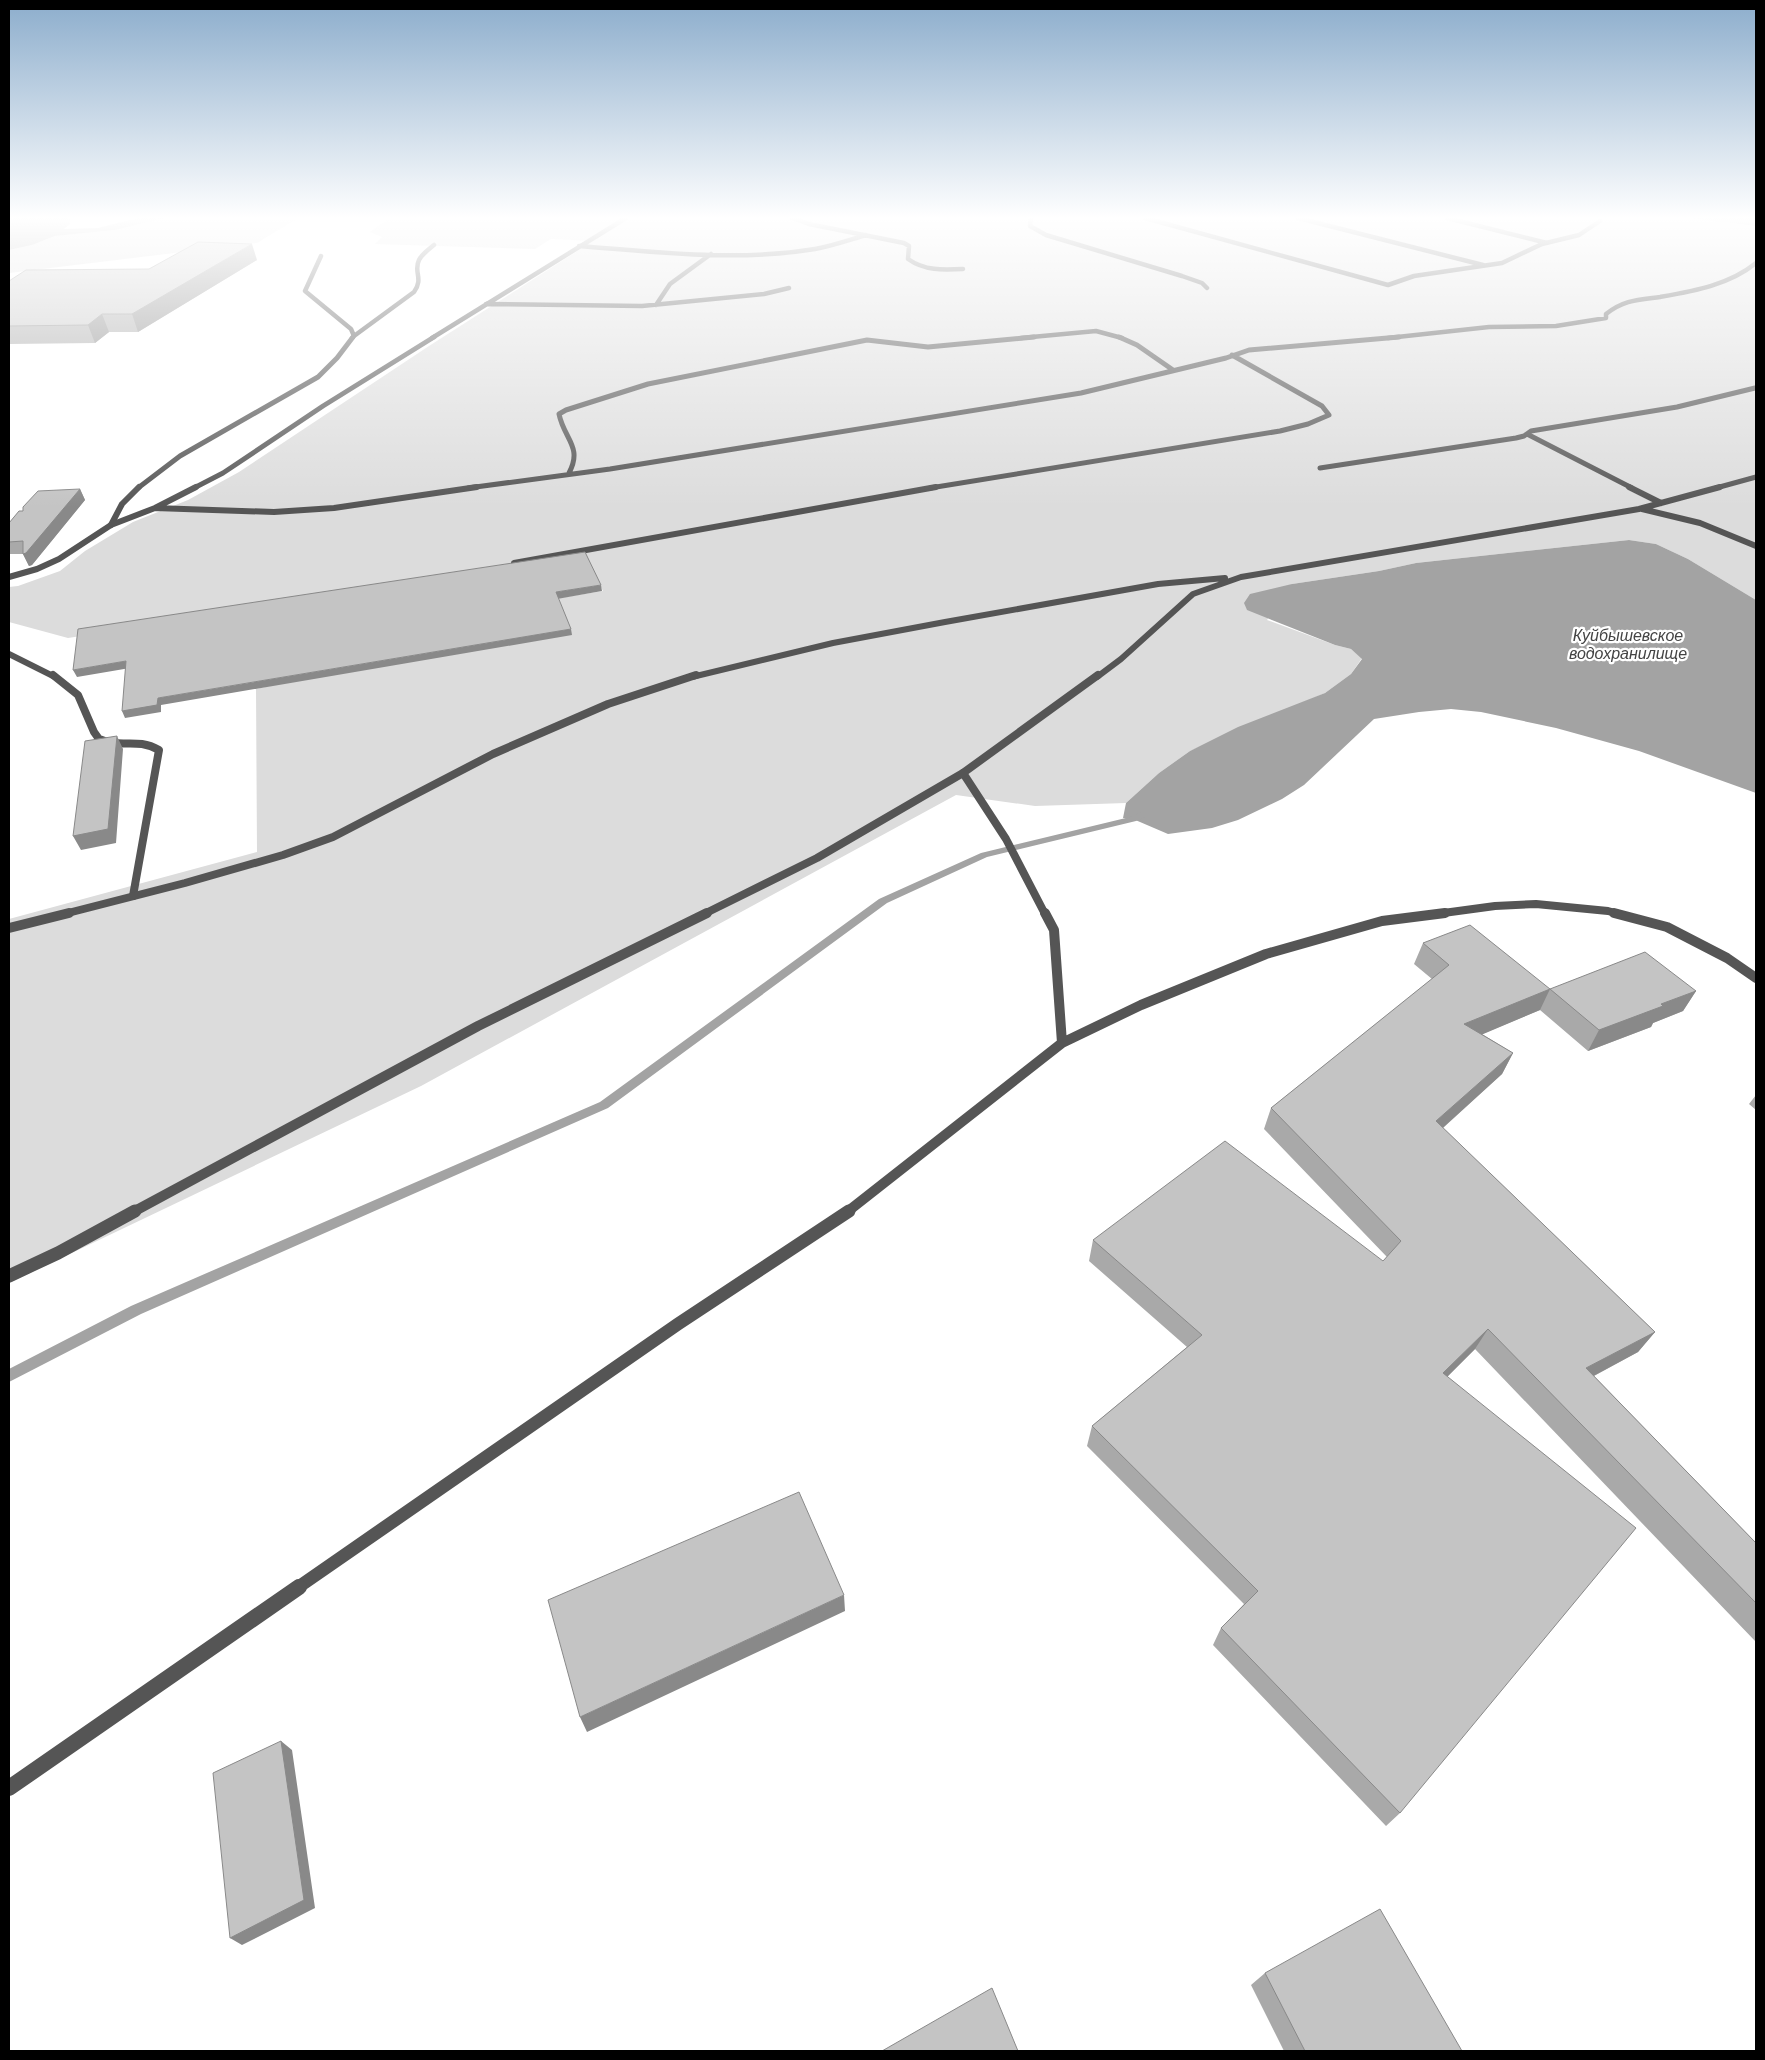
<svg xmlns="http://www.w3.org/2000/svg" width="1765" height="2060" font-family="Barlow,sans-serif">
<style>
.green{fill:#dcdcdc}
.water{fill:#a3a3a3}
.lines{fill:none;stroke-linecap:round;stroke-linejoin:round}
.stream{fill:#a3a3a3;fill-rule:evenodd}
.lane-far6{stroke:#555;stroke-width:4.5}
.lane-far5{stroke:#555;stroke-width:5}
.lane-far4{stroke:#555;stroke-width:6}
.lane-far3{stroke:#555;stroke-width:8}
.lane-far2{stroke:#555;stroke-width:10}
.lane-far1{stroke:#555;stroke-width:13}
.lane{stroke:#555;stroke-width:16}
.street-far5{stroke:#555;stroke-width:4.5}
.street-far4{stroke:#555;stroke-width:5}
.street-far3{stroke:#555;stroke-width:6}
.street-far2{stroke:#555;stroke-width:8}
.street-far1{stroke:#555;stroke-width:10}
.street{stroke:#555;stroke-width:13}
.wall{fill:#a9a9a9}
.shaded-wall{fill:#898989}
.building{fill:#c4c4c4;stroke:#898989}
.labels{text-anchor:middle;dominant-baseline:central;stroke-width:4.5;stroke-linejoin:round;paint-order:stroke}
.far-water-label{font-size:16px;font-style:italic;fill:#444;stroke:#fff}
</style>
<rect width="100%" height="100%" fill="#fff"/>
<path class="green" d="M 165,218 L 298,218 L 257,243 L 9,273 L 9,250 L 32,245 L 55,236 L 115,230 Z
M 389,218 L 1688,218 L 1756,226 L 1756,600 L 1688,559 L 1656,544 L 1629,540 L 1416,563 L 1379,571 L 1292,584 L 1267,620 L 1335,645 L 1351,649 L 1362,658 L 1351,674 L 1325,693 L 1190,751 L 1159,773 L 1126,803 L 1035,806 L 956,795 L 421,1086 L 9,1283 L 9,919 L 257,852 L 256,689 L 567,624 L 559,598 L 603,591 L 586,558 L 68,638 L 9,622 L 9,587 L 18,586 L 60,571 L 85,551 L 133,522 L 188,500 L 239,472 L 429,346 L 593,241 L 551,239 L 535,249 L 375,244 L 382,237 L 370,232 Z"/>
<path class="water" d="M 9,218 L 70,218 L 70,224 L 64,229 L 98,228 L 138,218 L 165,218 L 115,230 L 55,236 L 32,245 L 9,250 Z
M 1688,218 L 1756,218 L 1756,226 Z
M 1629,540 L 1656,544 L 1688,559 L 1756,600 L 1756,793 L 1639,751 L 1556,728 L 1481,712 L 1451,709 L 1419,712 L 1374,719 L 1304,785 L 1282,799 L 1238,820 L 1212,828 L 1168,834 L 1133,819 L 1123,818 L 1126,803 L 1159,773 L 1190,751 L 1238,727 L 1325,693 L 1351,674 L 1362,659 L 1351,649 L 1335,645 L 1247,610 L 1244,603 L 1250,594 L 1292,584 L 1379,571 L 1416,563 Z"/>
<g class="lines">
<path class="stream" d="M 1146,810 L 1149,811 L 1149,815 L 1136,821 L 987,857 L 887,903 L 608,1108 L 141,1314 L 9,1382 L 9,1369 L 131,1306 L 600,1102 L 879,899 L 981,853 L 1130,817 Z"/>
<path class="lane-far6" d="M 321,256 L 305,291 L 351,329 L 354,336 L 352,338
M 354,336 L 414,292 C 424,278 413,272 419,260 C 422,254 429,249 434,245"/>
<path class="lane-far5" d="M 138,488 L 180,456 L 318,377 L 337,358 L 353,337"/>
<path class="lane-far4" d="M 111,525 L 122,504 L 139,487
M 9,654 L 55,677"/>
<path class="lane-far3" d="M 53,675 L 78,695 L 94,732 L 99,739 C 121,749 136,737 159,750 L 133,896
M 963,773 L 1006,839 L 1045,914
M 1436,914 L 1495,906 L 1536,904 L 1608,911 L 1619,914"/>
<path class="lane-far2" d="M 1045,913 L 1054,930 L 1062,1043
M 1614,913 L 1667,927 L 1727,958 L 1756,978
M 847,1212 L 1062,1043 L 1141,1005 L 1266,954 L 1382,921 L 1445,913"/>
<path class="lane-far1" d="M 297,1588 L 678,1324 L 849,1211"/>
<path class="lane" d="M 9,1788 L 299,1587"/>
<path class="street-far5" d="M 792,218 L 809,224 L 904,243 L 909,246 L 908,259 C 925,271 943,270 963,269
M 1031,218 L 1030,226 L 1046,235 L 1182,276 L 1202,283 L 1207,288
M 1145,218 L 1388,285 L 1414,276 L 1502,263 L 1542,244 L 1579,235 L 1600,221
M 1298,218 L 1483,265
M 1447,218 L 1547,243
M 579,246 C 657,252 736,262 815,249 C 832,246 849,240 866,235
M 486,304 L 642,306 L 764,294 L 789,288
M 656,305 L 670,284 L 711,254
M 432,338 L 626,218
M 1021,338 L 1096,331 L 1122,338
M 1388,338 L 1489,327 L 1556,326 L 1606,318 L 1606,314 C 1624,300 1637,300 1660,297 C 1694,291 1729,285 1756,263"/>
<path class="street-far4" d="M 1119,337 L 1137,345 L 1173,370
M 1527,434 L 1632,488
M 1320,468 L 1516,438 L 1524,436 L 1531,431 L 1677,407 L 1755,388
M 569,473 C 583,447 564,439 559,414 L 566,410 L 648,384 L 867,340 L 928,347 L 1034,337
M 194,488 L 223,473 L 323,406 L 434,337
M 468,488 L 610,469 L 1081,393 L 1226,358 L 1249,350 L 1399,337
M 930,488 L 1280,431 L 1308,424 L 1329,415 L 1322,406 L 1232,355
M 1716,488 L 1756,477"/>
<path class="street-far3" d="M 1629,487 L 1661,503
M 155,508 L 274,512 L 334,508 L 477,487
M 1642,509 L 1700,523 L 1756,546
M 514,563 L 936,487
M 9,577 L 37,569 L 59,559 L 111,525 L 155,508 L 196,487
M 692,677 L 833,643 L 945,622 L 1158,584 L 1225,578
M 1097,677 L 1121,659 L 1193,594 L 1241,577 L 1639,509 L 1720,487"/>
<path class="street-far2" d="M 64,914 L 185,883 L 283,855 L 333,837 L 493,754 L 608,704 L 696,675
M 704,914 L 817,858 L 963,773 L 1098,675"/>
<path class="street-far1" d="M 9,928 L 69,913
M 133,1212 L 478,1026 L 707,913"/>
<path class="street" d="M 9,1276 L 58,1253 L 135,1211"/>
</g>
<path class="wall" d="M 257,260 L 138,332 L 109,332 L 95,343 L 9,344 L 9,281 Z
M 80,489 L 85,500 L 32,565 L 29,566 L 23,554 L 9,554 L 9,523 L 23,511 Z
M 1423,943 L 1550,989 L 1696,991 L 1683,1011 L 1653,1023 L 1651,1027 L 1588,1051 L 1540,1010 L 1482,1034 L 1513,1053 L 1502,1074 L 1443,1128 L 1655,1332 L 1638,1352 L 1594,1376 L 1756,1543 L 1756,1642 L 1475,1349 L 1447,1377 L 1400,1813 L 1386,1826 L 1213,1645 L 1221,1628 L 1244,1604 L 1087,1446 L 1092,1426 L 1187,1347 L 1089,1261 L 1093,1240 L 1383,1261 L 1387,1257 L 1264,1129 L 1271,1108 L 1432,979 L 1414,964 Z
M 1756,1095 L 1756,1110 L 1749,1104 Z
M 1265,1973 L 1462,2051 L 1284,2051 L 1251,1985 Z"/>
<path class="shaded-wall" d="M 252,244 L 257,260 L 138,332 L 132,314 Z
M 102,314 L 109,332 L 95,343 L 88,325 Z
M 80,489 L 85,500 L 32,565 L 29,566 L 23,554 Z
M 601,585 L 602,591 L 557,599 L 556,592 Z
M 571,629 L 572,635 L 161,705 L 161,712 L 125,718 L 122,711 L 158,698 Z
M 126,661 L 130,668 L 77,677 L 73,670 Z
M 117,736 L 123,749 L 116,843 L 81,850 L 73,836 Z
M 1550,989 L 1540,1010 L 1455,1046 L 1464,1024 Z
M 1696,991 L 1683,1011 L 1653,1023 L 1651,1027 L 1588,1051 L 1599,1030 L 1661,1004 Z
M 1513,1053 L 1502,1074 L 1426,1143 L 1436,1121 Z
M 1488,1329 L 1475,1349 L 1431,1393 L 1443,1373 Z
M 1655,1332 L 1638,1352 L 1571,1388 L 1586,1368 Z
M 844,1595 L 845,1611 L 587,1732 L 580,1717 Z
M 281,1741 L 292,1750 L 315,1908 L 242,1945 L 230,1938 Z"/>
<path class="building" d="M 198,242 L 252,244 L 132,314 L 102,314 L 88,325 L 9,326 L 9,281 L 26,270 L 149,269 Z
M 80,489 L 26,553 L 23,554 L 23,541 L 9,542 L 9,523 L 19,511 L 23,511 L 23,507 L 38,491 Z
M 585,552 L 601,585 L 556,592 L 571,629 L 158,698 L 157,705 L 122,711 L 126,661 L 73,670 L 78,629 Z
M 117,736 L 108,829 L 73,836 L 85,741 Z
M 1470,925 L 1550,989 L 1464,1024 L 1513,1053 L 1436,1121 L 1655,1332 L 1586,1368 L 1756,1543 L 1756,1603 L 1488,1329 L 1443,1373 L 1636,1528 L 1400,1813 L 1221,1628 L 1258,1591 L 1092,1426 L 1202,1335 L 1093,1240 L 1225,1141 L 1383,1261 L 1401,1241 L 1271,1108 L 1449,965 L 1423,943 Z
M 1645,952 L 1696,991 L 1661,1004 L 1663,1006 L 1599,1030 L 1550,989 Z
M 799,1492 L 844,1595 L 580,1717 L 548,1600 Z
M 281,1741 L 304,1900 L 230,1938 L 213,1773 Z
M 1380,1909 L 1462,2051 L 1305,2051 L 1265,1973 Z
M 992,1988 L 1018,2051 L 882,2051 Z"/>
<linearGradient id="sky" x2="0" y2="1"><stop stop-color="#8cadcc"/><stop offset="0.43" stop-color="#fff"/><stop offset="1" stop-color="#fff" stop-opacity="0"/></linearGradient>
<rect width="1765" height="507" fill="url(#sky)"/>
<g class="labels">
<g class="far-water-label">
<text x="1628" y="634">Куйбышевское<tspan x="1628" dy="18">водохранилище</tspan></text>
</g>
</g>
<rect width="1765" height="2060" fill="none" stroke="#000000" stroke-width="20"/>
</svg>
